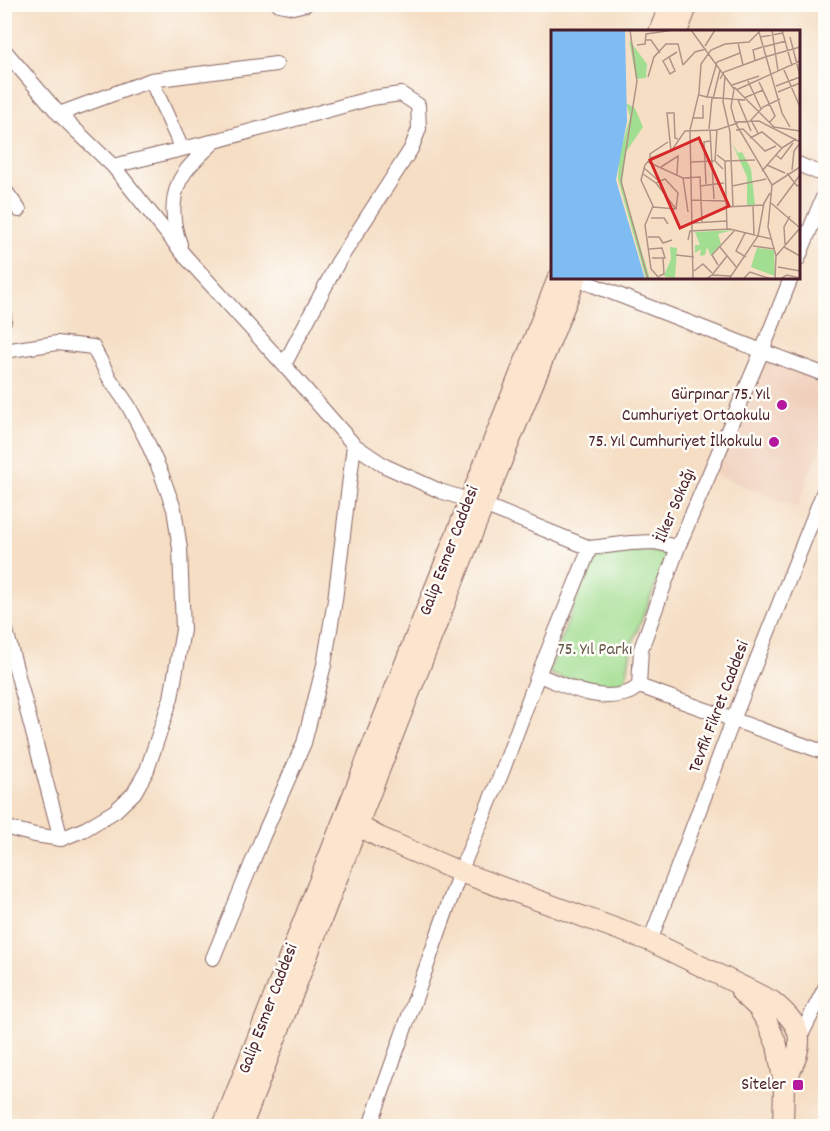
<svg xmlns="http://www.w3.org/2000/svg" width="830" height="1131" font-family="Dekko,sans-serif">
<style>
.built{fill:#f0d0bc}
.green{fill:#a2de91;stroke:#767e5e;stroke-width:1.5}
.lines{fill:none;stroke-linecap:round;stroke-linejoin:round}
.street-casing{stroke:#866261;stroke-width:16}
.secondary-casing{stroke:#866261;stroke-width:22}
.street{stroke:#fff;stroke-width:14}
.secondary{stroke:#fbe5cf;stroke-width:20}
.poi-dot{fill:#b5179e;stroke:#fdfcf7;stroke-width:2}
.labels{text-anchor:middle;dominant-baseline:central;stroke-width:5;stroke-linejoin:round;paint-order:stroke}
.poi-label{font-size:18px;fill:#4a1f2b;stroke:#fdfcf7;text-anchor:end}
.street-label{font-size:18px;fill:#4a1f2b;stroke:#fdfcf7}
.park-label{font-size:18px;fill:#64584a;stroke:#fdfcf7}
.inset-road{fill:none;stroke:#b19287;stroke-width:1.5}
.view{fill:#d62828;fill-opacity:0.15;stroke:#d62828;stroke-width:3}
.inset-edge{fill:none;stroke:#4a1f2b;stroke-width:3}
</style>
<rect width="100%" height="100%" fill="#fdfcf7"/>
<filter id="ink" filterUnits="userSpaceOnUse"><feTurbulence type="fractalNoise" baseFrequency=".0167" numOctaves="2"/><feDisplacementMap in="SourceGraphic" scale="12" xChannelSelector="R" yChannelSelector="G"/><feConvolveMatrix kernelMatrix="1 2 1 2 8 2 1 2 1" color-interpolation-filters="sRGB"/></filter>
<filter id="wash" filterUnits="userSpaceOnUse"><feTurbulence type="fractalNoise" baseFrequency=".008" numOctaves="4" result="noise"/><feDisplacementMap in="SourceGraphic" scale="24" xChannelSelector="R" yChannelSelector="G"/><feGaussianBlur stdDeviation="1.35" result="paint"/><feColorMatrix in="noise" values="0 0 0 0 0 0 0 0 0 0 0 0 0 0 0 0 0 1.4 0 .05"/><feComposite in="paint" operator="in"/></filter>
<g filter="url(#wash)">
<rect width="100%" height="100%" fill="#f5dec4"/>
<path class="built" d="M 762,351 L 825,375 L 825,435 L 797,508 L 710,472 Z"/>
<path class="green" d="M 619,551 L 647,551 L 668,554 L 632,644 L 626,678 C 620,687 605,690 594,690 L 551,674 L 549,672 L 593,553 Z"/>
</g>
<g filter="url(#ink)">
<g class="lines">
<defs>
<path id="street" d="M 279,4 L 293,7 L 306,4
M 4,50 L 59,114 L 113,166 L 185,256 L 284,365 L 354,445 L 385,466 L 440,491 L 484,505 L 590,548 L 538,675 L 502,772 L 460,872 L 370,1126
M 151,80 L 182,149
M 59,114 L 151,80 L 276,64
M 798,164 L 826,176
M 113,166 L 215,141 L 372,98 L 401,94 L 418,105 L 419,129 L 411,149 L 338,262 L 284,365
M 4,189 L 19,210
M 180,244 C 171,221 170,192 185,172 C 193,161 205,151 215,141
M 798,259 L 826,190
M 575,278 L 762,351 L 826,375
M 4,316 L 4,321
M 4,351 L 57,343 L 93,347 L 110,379 L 128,405 L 146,439 L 161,473 L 174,509 L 180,549 L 183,630 L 171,698 L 147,770 L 134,793 L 115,811 L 85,829 L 61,839 L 35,835 L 4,827
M 590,548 L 631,543 L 654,542 L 678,547
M 4,623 L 61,839
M 538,675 C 565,685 597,703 627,693 C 631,692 636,688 639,686 L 826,753
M 639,686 L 641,649 L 678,547 L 762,351 L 791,278
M 650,941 L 733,720 L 826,486
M 213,958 L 263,836 L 304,743 L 324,665 L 335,600 L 354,445
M 800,1037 L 826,986"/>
<path id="secondary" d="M 659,32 L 670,4
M 677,32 L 688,4
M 360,819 L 478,519 L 576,278
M 357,825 L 379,837 L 460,872 L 650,941 L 772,1001 C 809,1031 803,1044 784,1085
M 741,992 L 758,1008 L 768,1024 L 777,1045 L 784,1085 L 783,1126
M 223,1126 C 333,843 446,560 558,278
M 242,1126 L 360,819 L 358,814"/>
</defs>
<use href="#street" class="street-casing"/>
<use href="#secondary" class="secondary-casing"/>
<use href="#street" class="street"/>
<use href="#secondary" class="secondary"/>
</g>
</g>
<g class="poi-dot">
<circle cx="782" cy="405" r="6"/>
<circle cx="774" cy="442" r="6"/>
<rect x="792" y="1079" width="12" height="12" rx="3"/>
</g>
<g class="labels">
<g class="poi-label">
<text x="770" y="395">Gürpınar 75. Yıl<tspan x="770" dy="21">Cumhuriyet Ortaokulu</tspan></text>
<text x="762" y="442">75. Yıl Cumhuriyet İlkokulu</text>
<text x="786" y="1085">Siteler</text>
</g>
<g class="street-label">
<text transform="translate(676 506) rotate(-67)">İlker Sokağı</text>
<text transform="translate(450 551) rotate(-69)">Galip Esmer Caddesi</text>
<text transform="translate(720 707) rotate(-69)">Tevfik Fikret Caddesi</text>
<text transform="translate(269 1009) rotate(-69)">Galip Esmer Caddesi</text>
</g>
<g class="park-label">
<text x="595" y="650">75. Yıl Parkı</text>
</g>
</g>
<g transform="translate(551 30)">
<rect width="249" height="249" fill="#f5dec4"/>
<path d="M 78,10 L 96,34 L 95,48 L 85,49 ZM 75,73 L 84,78 L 92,97 L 75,122 L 71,154 L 99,249 L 95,249 L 67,149 L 68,127 L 79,87 ZM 181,113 L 187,123 L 191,122 L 200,139 L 204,175 L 196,175 L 196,147 ZM 182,200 L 167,204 L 170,214 L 160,226 L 156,217 L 154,225 L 149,226 L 150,219 L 144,223 L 144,215 L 149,215 L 144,202 ZM 119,217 L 126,218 L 124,249 L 113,246 L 120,229 ZM 206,218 L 223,220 L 224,246 L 200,237 Z" fill="#a2de91"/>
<path d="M 0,0 L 74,0 L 76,91 L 65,150 L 94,249 L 0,249 Z" fill="#7ebcf2"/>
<path class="inset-road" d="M 79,0 L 86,51 L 70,151 L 97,249M 140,0 L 183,59 L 180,77 L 184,92 L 208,91 L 249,112M 221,0 L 227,41M 231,0 L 241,36M 208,2 L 231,83 L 239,97M 209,7 L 232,3M 239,7 L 249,46M 94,10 L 100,10 L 109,23M 187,13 L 192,35M 86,15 L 94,14 L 95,4 L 123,0M 154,16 L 164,0M 212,17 L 235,11M 118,27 L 124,41 L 119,44 L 112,31 L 118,27 L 126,22M 214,27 L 249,17M 204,30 L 202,20 L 211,17M 132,35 L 144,22 L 155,19M 233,40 L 249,77M 174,46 L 172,72 L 179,102 L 182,176M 97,47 L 103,27 L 115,14 L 127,14 L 132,35M 169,49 L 173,42 L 214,27M 196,49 L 210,79M 208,52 L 224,86 L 218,93M 181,55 L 208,46M 225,56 L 249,47M 183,57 L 223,97 L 249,101M 185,60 L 249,31M 227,62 L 249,53M 148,65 L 156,67 L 166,32 L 189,23M 156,67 L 194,70M 193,68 L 212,60M 162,69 L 169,40M 187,70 L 200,101M 142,88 L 152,88 L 152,75M 185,94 L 221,155M 158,99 L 161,68M 166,99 L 164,131 L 172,139M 159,100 L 163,169M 185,100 L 192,99 L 214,121 L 225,116M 207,103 L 200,90 L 212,77 L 229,69M 199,108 L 211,102 L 231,118 L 245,109M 120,121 L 116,83 L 123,83 L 124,108 L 127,109M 166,125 L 174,131 L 204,130M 225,125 L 230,129 L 242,113M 99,128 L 99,124 L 117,112M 174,131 L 176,199M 97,132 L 132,148 L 149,147 L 151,193M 140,132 L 163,131M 216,135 L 234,143M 110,137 L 127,126 L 126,145M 93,138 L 108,151M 241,140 L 243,121 L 249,113M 211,141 L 231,118M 236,143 L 246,156 L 249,154M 92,144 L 105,153 L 114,149 L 127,163 L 125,179 L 102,177M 132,148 L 137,182M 105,153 L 125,179M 155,154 L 153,112 L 159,111M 149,156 L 173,153M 181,156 L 215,149M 141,170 L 174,171M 220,173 L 249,198M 202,176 L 203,205M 226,176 L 249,145M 175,177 L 212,175 L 219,163M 100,188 L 113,188 L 117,194M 142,193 L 175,191M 194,203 L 185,221 L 195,227M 97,207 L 108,207 L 112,213 L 121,210M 137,210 L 139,201 L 179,199 L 220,209M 234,214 L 233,197 L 239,186M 202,216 L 224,219M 169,217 L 186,238M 233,217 L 249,226M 98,219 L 111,218 L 114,228 L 101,228M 125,225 L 143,227M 225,226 L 249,198M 167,235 L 161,225 L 184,200M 227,237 L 249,241M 143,241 L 152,234 L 161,243M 161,245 L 176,226M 108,246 L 113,244 L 112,228M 231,248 L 236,245 L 249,248M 109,249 L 100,239 L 94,195 L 102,176 L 90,150 L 94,135 L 100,128 L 121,120 L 134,101 L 166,100 L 187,93M 142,249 L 139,100 L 148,63 L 150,34 L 160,20 L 174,14 L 198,12 L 210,0M 155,249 L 161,245 L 180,246M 178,249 L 207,206 L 213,173M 192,249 L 199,242 L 220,249M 224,249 L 225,226 L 217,197 L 221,155 L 249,137"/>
<path class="view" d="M 148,108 L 178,176 L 129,198 L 99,130 Z"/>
<rect width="249" height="249" class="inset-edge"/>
</g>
<rect width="830" height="1131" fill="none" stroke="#fdfcf7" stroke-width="24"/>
</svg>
